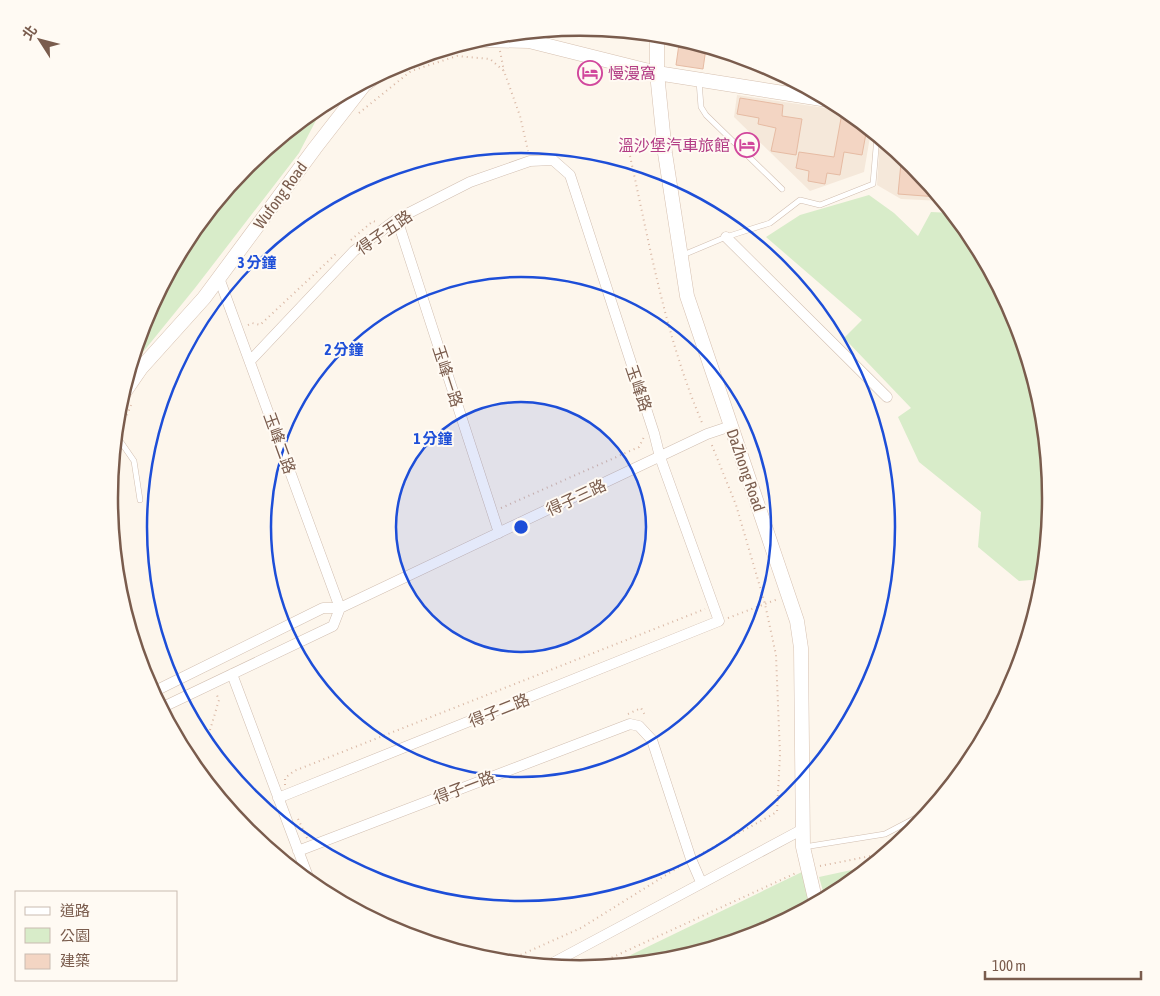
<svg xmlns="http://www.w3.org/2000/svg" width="1160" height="996" font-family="'Asap Condensed','Noto Sans TC',sans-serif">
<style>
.residential{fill:#f5e8da}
.green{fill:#d8ecc9}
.building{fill:#f3d5c3;stroke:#e6bba3}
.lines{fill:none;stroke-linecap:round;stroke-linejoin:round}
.lane-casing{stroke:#d1beb0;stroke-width:6}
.street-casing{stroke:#d1beb0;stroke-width:11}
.secondary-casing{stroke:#d6c0b0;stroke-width:15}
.path{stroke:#d9b8a5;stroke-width:2;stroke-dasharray:1 4;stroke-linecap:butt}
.lane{stroke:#fff;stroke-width:5}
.street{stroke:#fff;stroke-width:10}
.secondary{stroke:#fff;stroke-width:14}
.ring{fill:none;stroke:#1d4ed8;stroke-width:2.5}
.labels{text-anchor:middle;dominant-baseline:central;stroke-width:4;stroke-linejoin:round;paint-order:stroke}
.hotel-label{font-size:16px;fill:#b23c85;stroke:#fffaf3;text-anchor:start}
.street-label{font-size:16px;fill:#7a5c4d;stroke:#fffaf3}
.rim{fill:none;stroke:#7a5c4d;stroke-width:2.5}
.centre{fill:#1d4ed8;stroke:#fffaf3;stroke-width:2.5}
.ring-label{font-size:15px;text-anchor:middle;font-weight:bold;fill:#1d4ed8;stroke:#fffaf3;stroke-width:4;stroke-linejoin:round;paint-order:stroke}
</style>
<rect width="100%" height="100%" fill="#fdf6ec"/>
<path class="residential" d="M 737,95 L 846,111 L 871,131 L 864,172 L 810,191 L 734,117 Z
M 880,138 L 913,166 L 942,201 L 901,199 L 877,185 Z"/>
<path class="green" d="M 325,103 L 299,153 L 195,288 L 130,368 L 145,318 L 189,236 L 248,165 Z
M 869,195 L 894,213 L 918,236 L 931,212 L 952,213 L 971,237 L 1015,318 L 1042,406 L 1050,498 L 1043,579 L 1019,581 L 978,547 L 981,512 L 919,462 L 898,417 L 911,408 L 844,338 L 862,320 L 766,237 L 800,215 Z
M 870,866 L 841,889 L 825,898 L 819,877 Z
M 804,871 L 812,905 L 760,933 L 672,960 L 608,966 Z"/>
<path class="building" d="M 679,44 L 706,48 L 703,69 L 676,65 Z
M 740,98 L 783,105 L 782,116 L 802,119 L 796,155 L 771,151 L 776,128 L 758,124 L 759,118 L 737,114 Z
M 842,113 L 851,114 L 867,128 L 862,155 L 844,152 L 840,175 L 827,173 L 825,184 L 808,181 L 809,171 L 796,168 L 799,152 L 834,157 Z
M 901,163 L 913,166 L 938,197 L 898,194 Z"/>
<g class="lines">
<defs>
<path id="lane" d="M 699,81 L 701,107 L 706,115 L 782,189
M 683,255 L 726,237 L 770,223 L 800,200 L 820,205 L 873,184 L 877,136
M 116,435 L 134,461 L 140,500
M 804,847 L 885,834 L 929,811"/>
<path id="street" d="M 397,219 L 499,533
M 726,237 L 887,397
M 219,278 L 340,608
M 250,361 L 354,251 L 397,219 L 470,182 L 530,161 L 553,160 L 570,175 L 654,433 L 660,457 L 719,621 L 278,798
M 232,674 L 310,882
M 153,692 L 323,608 L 340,608 L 707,434 L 731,426
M 161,708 L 333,626 L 340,608
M 298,851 L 630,724 L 639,726 L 652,740 L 691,859 L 701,882
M 549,965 L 803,829"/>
<path id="secondary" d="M 657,35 L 657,73 L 665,153 L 687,296 L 797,621 L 801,648 L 803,847 L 816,903
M 476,40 L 529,41 L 657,73 L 828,100
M 121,397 L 141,368 L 204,298 L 315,148 L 364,85 L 376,76"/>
</defs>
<use href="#lane" class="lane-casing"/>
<use href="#street" class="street-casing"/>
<use href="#secondary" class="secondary-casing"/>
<path class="path" d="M 500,51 L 504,71
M 359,113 L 411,71 L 457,56 L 490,59 L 504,71 L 520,116 L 528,151
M 630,156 C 650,247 666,339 703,425
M 351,240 L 373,221 L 376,222
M 242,268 L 251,256
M 248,325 L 252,323 L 260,325 L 338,252
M 121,429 L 132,403
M 501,508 L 639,447 L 644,437
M 728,618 L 778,599
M 628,714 L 641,708 L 646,717
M 210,730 L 219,700 L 216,693
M 285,785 L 285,778 L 294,771 L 705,609
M 298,819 L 307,838
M 699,855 L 777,812 L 780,754 L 776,655 L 765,604 L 736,505 L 711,443
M 820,866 L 886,853
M 507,961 L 581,928 L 682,865
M 589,968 L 796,873"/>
<use href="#lane" class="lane"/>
<use href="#street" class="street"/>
<use href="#secondary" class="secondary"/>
</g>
<circle cx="521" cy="527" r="125" fill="#1d4ed8" fill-opacity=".12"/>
<g class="ring">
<circle cx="521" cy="527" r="125"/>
<circle cx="521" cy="527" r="250"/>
<circle cx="521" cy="527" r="374"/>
</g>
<defs>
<symbol id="hotel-ring" viewBox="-11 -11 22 22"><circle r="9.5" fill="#fffaf3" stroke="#d1479c" stroke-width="1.5"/><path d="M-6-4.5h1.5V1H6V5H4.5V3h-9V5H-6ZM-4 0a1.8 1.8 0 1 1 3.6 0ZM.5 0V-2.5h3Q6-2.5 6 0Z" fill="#d1479c"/></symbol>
</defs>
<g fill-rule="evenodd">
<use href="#hotel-ring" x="576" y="59" width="28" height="28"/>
<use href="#hotel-ring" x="733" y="131" width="28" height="28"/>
</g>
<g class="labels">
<g class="hotel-label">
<text x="608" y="73">慢漫窩</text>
<text x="730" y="145" text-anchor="end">溫沙堡汽車旅館</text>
</g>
<g class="street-label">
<text transform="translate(280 195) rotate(-54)">Wufong Road</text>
<text transform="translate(384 232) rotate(-35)">得子五路</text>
<text transform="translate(448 376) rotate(72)">玉峰一路</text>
<text transform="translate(639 388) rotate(71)">玉峰路</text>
<text transform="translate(280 443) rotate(70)">玉峰二路</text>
<text transform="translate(746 470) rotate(71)">DaZhong Road</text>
<text transform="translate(576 497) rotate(-25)">得子三路</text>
<text transform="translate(499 710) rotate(-22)">得子二路</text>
<text transform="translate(464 787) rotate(-21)">得子一路</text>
</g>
</g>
<path d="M0 0H1160V996H0ZM118 498a462 462 0 1 1 924 0a462 462 0 1 1-924 0Z" fill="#fffaf3" fill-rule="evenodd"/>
<path class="rim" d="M118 498a462 462 0 1 1 924 0a462 462 0 1 1-924 0Z"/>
<circle cx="521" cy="527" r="8" class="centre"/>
<g class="ring-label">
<text x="257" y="268">3 分鐘</text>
<text x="344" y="355">2 分鐘</text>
<text x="433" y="444">1 分鐘</text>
</g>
<rect x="15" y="891" width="162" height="90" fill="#fffaf3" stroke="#cabbb1"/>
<rect x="25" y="907" width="25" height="8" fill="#ffffff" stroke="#cabbb1"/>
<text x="60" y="916" font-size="15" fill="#7a5c4d">道路</text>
<rect x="25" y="928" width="25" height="15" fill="#d8ecc9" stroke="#cabbb1"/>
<text x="60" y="941" font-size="15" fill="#7a5c4d">公園</text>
<rect x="25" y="954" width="25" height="15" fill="#f3d5c3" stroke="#cabbb1"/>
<text x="60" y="966" font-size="15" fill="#7a5c4d">建築</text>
<g transform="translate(40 40) rotate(306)" stroke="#fffaf3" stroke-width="4" paint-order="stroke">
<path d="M0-4L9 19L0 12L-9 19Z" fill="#7a5c4d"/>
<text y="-8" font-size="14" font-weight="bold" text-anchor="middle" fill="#7a5c4d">北</text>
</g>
<path d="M985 971v8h156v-8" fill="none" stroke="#7a5c4d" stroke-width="2.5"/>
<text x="992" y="971" font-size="15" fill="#7a5c4d" stroke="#fffaf3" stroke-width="4" paint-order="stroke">100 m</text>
</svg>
